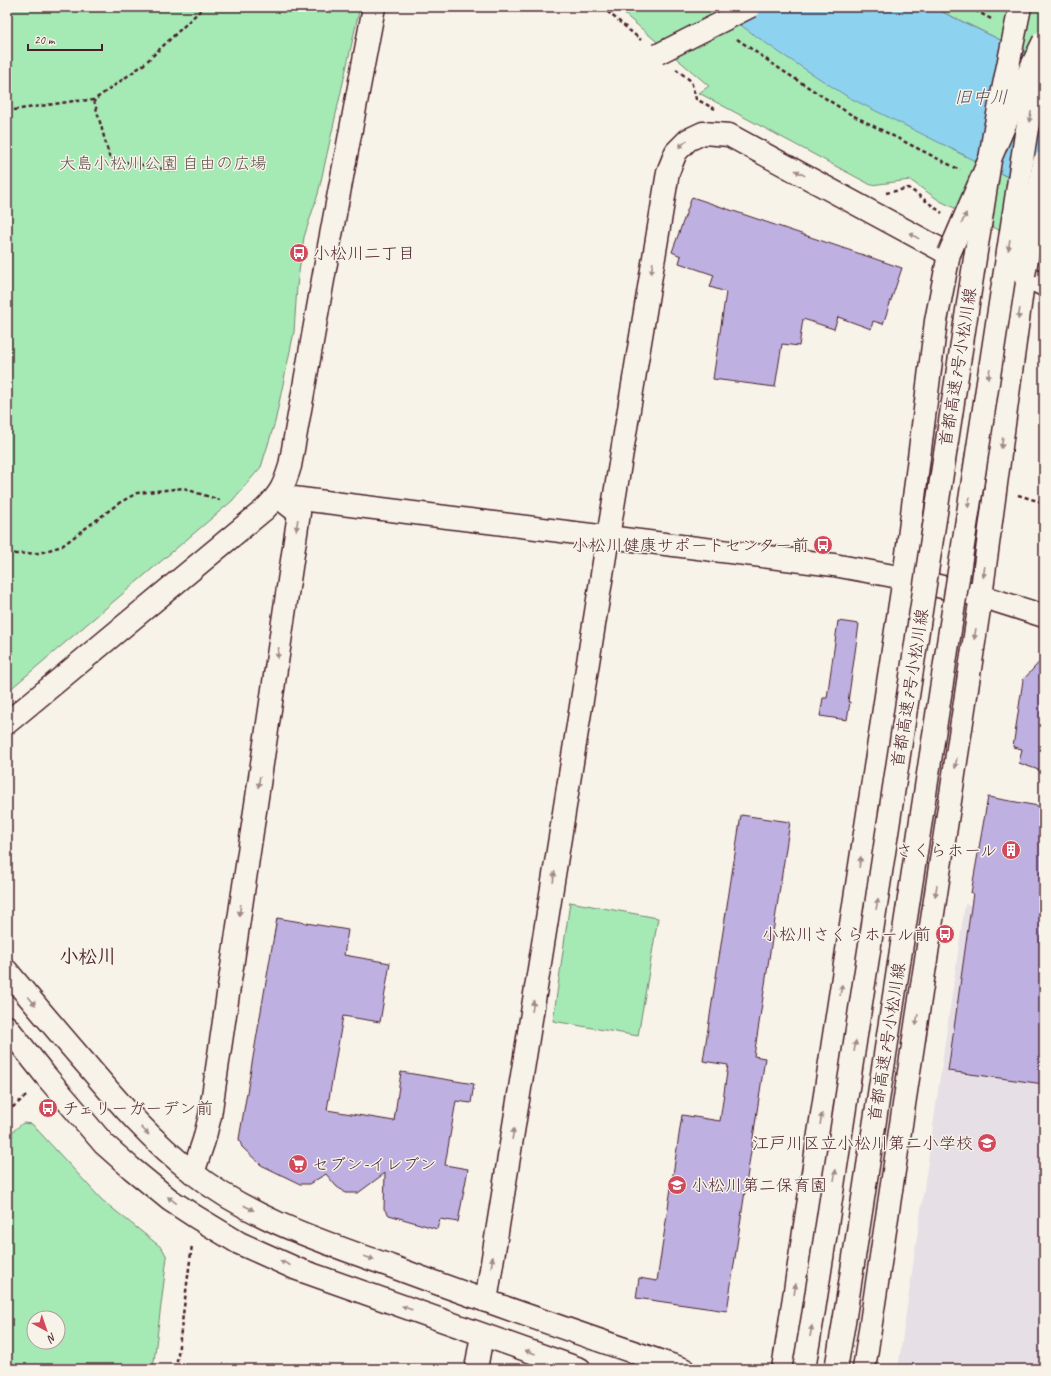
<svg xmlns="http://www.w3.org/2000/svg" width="1051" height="1376" font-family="Caveat,'Klee One',sans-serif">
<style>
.built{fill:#e6dfe6}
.green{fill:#a5e9b5;stroke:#788470;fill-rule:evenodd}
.water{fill:#8dd3ef;stroke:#728ba1}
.building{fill:#beb1e2;stroke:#4a1f2b}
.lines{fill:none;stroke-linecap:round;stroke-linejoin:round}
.minor-casing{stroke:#4a1f2b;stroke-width:25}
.tertiary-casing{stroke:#4a1f2b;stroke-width:25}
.path{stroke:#4a1f2b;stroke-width:2.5;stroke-dasharray:4 3;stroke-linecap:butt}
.minor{stroke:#f7f3e8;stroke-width:22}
.tertiary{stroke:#f7f3e8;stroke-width:22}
.pedestrian-bridge-casing{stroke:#4a1f2b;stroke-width:23;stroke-linecap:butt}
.tertiary-bridge-casing{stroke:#4a1f2b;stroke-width:25;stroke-linecap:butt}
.motorway-bridge-casing{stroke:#4a1f2b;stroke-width:25;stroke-linecap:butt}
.pedestrian-bridge{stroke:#f7f3e8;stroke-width:20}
.tertiary-bridge{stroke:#f7f3e8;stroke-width:22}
.motorway-bridge{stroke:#f7f3e8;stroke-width:22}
.oneway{fill:#a0898a}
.labels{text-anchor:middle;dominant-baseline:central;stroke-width:3;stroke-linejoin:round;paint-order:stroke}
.park-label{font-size:17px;fill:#61524e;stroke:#f7f3e8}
.poi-label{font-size:17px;fill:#4a1f2b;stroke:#f7f3e8;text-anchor:start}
.street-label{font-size:17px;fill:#4a1f2b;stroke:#f7f3e8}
.water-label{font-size:18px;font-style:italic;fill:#5b4c5c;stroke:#f7f3e8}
.quarter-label{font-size:19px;font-weight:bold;fill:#4a1f2b;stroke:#f7f3e8}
</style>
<rect width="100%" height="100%" fill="#f7f3e8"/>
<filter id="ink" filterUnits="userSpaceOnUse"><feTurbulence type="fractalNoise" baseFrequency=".025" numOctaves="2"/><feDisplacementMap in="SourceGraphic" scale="8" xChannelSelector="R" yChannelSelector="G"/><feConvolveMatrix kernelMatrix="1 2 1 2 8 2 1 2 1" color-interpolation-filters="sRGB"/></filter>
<g filter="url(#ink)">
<path class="built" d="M 965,904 L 1044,917 L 1044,1369 L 898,1369 Z"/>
<path class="green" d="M 7,7 L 360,7 L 318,194 L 304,237 L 297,286 L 294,332 L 275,422 L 261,467 L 232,501 L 7,692 Z
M 616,7 L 715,7 L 734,21 L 955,151 L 1044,195 L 1044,252 L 940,201 L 910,180 L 871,185 L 699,93 L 709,86 Z
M 932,7 L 1044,7 L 1044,61 L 947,14 Z
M 570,902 L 658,918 L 638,1036 L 553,1021 Z
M 23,1123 L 32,1124 L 102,1200 L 162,1248 L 167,1257 L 153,1369 L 7,1369 L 7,1136 ZM 34,1318 L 58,1318 L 58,1342 L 34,1342 Z"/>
<path class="water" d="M 715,7 L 932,7 L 1044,61 L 1044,195 L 848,97 L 780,53 Z"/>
<path class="building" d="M 692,197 L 902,268 L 883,324 L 873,321 L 871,329 L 838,317 L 834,329 L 803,319 L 799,346 L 782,344 L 775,387 L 713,379 L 726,292 L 710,287 L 714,275 L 679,263 L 681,256 L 672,252 Z
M 838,621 L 859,624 L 848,702 L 850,702 L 847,720 L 820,716 L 823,698 L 827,698 Z
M 1044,657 L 1044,772 L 1019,763 L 1022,749 L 1013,747 L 1023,680 Z
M 988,797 L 1044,807 L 1044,922 L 1040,945 L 1044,946 L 1044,1084 L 948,1071 L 973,893 L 971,893 Z
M 741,815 L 790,822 L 754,1056 L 765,1058 L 727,1311 L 636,1298 L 639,1278 L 657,1281 L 682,1115 L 720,1121 L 728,1065 L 703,1061 Z
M 277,918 L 348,930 L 344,955 L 390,963 L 380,1022 L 343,1016 L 327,1110 L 394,1121 L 401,1072 L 474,1084 L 471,1103 L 456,1101 L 445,1165 L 468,1169 L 458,1222 L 440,1219 L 437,1229 L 389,1215 L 384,1209 L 385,1173 L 358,1193 L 345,1193 L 336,1186 L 326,1174 L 309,1184 L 300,1184 L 261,1165 L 242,1147 L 239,1139 Z"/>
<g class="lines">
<defs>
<path id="minor" d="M 1024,275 L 1044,285
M 193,1173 L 204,1140 L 210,1116 L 299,513 L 277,496
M 486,1301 L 608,537 L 668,172 L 676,152 L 688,140 L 703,133 L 729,135 L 949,254
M 476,1369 L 482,1335"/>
<path id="tertiary" d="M 277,496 L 834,565 L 904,578 L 981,596 L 1044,616
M 7,723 L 265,509 C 280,494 284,486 290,466 L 329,246 L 374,7
M 7,971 C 33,1002 59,1033 86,1064 C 119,1103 152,1141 193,1173 C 251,1219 324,1242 393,1267 C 489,1303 586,1336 683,1369
M 7,1027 L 45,1075 L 104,1144 L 131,1168 L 170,1200 L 196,1217 L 239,1243 L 297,1269 L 580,1369
M 783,1369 L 904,578 L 936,321 L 949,254
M 864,1369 L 981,596 L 1024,275"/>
</defs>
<use href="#minor" class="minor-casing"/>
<use href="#tertiary" class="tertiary-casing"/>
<path class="path" d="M 602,7 L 641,40
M 969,7 L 993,20
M 737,39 L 783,71 L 850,114 L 960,170
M 676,69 L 691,81 L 696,99 L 715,109
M 94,100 L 110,159 L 175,171
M 7,111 L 74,101 L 94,100 L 143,65 L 204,7
M 886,193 L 909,188 L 942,213
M 1018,495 L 1044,503
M 7,552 L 16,554 L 39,553 L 62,546 L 119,503 L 137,493 L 184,488 L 197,493 L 220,500
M 7,1112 L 26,1096
M 176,1369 L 192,1245"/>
<use href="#minor" class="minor"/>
<use href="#tertiary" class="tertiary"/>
<defs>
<path id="pedestrian-bridge" d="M 658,54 L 751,7"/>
<path id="tertiary-bridge" d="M 949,254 L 1014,103 L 1044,41
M 1024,275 L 1044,162"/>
<path id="motorway-bridge" d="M 804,1369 L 814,1310 L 994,134 L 1020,7
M 836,1369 L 845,1316 L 1026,134 L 1044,52"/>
</defs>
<use href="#pedestrian-bridge" class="pedestrian-bridge-casing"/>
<use href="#tertiary-bridge" class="tertiary-bridge-casing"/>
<use href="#motorway-bridge" class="motorway-bridge-casing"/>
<use href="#pedestrian-bridge" class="pedestrian-bridge"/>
<use href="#tertiary-bridge" class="tertiary-bridge"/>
<use href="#motorway-bridge" class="motorway-bridge"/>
</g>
<defs><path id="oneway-solid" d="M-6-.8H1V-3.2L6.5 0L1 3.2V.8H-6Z"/></defs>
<g class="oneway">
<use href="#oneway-solid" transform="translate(1030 117) rotate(102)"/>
<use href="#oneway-solid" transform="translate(683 144) rotate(138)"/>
<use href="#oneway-solid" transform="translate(800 173) rotate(-151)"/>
<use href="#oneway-solid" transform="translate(964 218) rotate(-66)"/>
<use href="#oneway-solid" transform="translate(914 236) rotate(-151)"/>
<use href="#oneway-solid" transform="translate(1009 245) rotate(99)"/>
<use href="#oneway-solid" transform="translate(652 268) rotate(99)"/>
<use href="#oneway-solid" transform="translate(1019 314) rotate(98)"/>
<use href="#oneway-solid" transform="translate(989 374) rotate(99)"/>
<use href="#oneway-solid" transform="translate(1002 443) rotate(98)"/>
<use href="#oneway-solid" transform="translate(969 502) rotate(99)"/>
<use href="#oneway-solid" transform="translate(297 525) rotate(98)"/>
<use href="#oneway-solid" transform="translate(984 572) rotate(98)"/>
<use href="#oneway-solid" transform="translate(975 634) rotate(99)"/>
<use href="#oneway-solid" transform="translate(278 653) rotate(98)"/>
<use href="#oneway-solid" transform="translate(956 763) rotate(99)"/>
<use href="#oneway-solid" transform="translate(259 782) rotate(98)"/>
<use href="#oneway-solid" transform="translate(860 862) rotate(-81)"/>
<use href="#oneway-solid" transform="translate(554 877) rotate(-81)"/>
<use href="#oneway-solid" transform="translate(936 891) rotate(99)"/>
<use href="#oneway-solid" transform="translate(877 904) rotate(-81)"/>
<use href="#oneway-solid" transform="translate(240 910) rotate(98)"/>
<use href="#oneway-solid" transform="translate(841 990) rotate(-81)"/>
<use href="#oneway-solid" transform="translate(32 1001) rotate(49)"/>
<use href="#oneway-solid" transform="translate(533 1006) rotate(-81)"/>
<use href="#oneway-solid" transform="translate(917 1020) rotate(99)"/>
<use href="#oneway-solid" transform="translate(855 1046) rotate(-81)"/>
<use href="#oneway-solid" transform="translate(821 1119) rotate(-81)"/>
<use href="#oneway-solid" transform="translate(145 1131) rotate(45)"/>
<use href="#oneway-solid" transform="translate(513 1134) rotate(-81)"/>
<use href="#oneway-solid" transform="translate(835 1175) rotate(-81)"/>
<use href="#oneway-solid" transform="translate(172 1200) rotate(-144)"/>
<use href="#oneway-solid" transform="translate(249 1208) rotate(28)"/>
<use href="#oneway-solid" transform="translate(369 1258) rotate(20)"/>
<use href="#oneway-solid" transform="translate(492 1262) rotate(-81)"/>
<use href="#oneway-solid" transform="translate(285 1263) rotate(-156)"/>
<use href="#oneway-solid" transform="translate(795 1289) rotate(-81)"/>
<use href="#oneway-solid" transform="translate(407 1308) rotate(-160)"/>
<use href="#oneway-solid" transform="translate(811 1331) rotate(-80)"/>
<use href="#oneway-solid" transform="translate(530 1352) rotate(-161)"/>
</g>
</g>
<defs>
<symbol id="bus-disc" viewBox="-11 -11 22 22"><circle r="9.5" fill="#d1495b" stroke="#f7f3e8"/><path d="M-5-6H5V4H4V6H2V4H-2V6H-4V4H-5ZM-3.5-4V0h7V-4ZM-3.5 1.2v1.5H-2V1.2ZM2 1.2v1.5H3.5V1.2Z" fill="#fff"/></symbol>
<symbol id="building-disc" viewBox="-11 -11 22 22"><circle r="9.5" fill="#d1495b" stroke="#f7f3e8"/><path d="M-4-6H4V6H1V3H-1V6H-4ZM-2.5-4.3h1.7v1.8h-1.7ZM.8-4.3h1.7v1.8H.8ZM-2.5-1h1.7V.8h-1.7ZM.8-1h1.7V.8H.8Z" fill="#fff"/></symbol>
<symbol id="school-disc" viewBox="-11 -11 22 22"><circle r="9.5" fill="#d1495b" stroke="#f7f3e8"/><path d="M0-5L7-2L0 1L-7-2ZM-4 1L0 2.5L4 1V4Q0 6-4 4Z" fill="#fff"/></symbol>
<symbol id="supermarket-disc" viewBox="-11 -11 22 22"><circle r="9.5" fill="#d1495b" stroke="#f7f3e8"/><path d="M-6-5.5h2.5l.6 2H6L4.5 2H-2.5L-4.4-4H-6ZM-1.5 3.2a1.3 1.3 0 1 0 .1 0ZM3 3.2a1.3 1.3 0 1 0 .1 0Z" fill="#fff"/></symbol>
</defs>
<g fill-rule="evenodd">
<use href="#bus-disc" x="288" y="242" width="22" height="22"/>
<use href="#bus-disc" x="812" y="534" width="22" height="22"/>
<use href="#building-disc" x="1000" y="839" width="22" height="22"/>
<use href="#bus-disc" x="934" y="923" width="22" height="22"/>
<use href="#bus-disc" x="37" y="1097" width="22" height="22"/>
<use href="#school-disc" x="976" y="1132" width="22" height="22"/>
<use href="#supermarket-disc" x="287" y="1153" width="22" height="22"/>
<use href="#school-disc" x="666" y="1174" width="22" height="22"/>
</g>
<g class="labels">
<g class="park-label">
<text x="163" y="163">大島小松川公園 自由の広場</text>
</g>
<g class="poi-label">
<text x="313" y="253">小松川二丁目</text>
<text x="809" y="545" text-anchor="end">小松川健康サポートセンター前</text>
<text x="997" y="850" text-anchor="end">さくらホール</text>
<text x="931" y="934" text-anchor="end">小松川さくらホール前</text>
<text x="62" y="1108">チェリーガーデン前</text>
<text x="973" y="1143" text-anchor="end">江戸川区立小松川第二小学校</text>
<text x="312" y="1164">セブン-イレブン</text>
<text x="691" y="1185">小松川第二保育園</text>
</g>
<g class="street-label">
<text transform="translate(958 367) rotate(-81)">首都高速7号小松川線</text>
<text transform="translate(910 688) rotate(-81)">首都高速7号小松川線</text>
<text transform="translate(887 1042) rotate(-81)">首都高速7号小松川線</text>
</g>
<g class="water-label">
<text x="981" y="97">旧中川</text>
</g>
<g class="quarter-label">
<text x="88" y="957">小松川</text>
</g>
</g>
<rect width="1051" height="1376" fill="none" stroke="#f7f3e8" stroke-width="24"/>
<rect x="12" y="12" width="1027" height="1352" fill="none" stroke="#4a1f2b" stroke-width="1.5" filter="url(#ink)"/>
<g transform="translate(46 1330) rotate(140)"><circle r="19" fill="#f7f3e8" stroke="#b29e9c"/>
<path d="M0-3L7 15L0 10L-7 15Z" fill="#d1495b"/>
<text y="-6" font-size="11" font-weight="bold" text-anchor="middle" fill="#4a1f2b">N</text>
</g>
<path d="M28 44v6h74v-6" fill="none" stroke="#4a1f2b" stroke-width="2"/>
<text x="34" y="44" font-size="12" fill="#4a1f2b" stroke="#f7f3e8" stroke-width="3" paint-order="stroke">20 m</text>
</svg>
